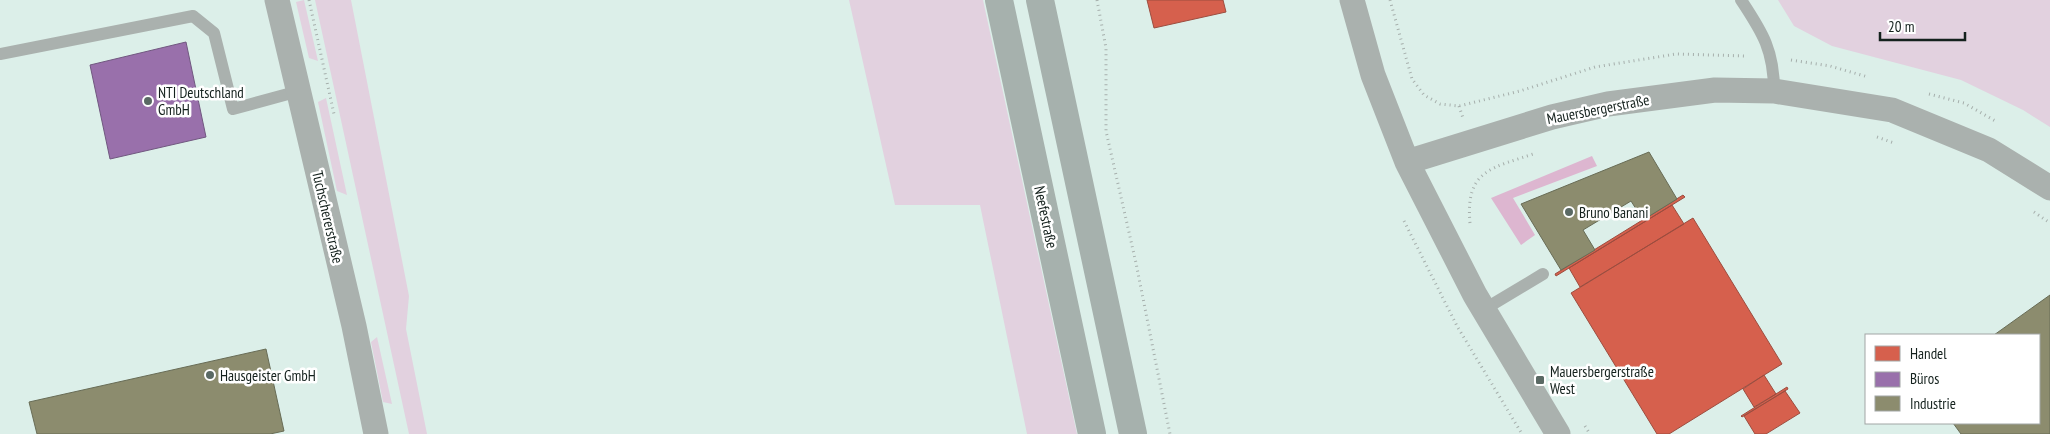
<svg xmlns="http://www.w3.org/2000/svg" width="2050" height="434" font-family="'PT Sans Narrow',sans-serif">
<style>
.green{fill:#e2d1df}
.water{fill:#ddb6d0}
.shops{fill:#d6604d;stroke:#9c4d3f}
.offices{fill:#9970ab;stroke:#715880}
.industry{fill:#8c8c6e;stroke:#686c56}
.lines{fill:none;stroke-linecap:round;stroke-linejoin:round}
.path{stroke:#a6afac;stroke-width:3;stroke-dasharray:1 4;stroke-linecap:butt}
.service{stroke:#aab1ae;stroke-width:12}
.minor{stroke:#aab1ae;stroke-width:25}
.trunk{stroke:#a6b1ad;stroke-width:28}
.poi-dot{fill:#5a6964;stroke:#fff;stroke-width:2}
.labels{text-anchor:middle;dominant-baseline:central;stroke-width:5;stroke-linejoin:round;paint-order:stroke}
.poi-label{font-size:15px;fill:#14211d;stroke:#fff;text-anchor:start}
.street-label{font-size:15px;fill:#14211d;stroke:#fff}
</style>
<rect width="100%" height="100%" fill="#dcefe9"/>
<path class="green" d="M 304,0 L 318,61 L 309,58 L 296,2 Z
M 315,0 L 351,0 L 409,296 L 406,329 L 427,434 L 409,434 Z
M 849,0 L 983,0 L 1077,434 L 1027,434 L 980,205 L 895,205 Z
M 1778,0 L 2050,0 L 2050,127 L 2023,110 L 1961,80 L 1832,46 L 1794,26 Z
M 326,98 L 347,195 L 337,191 L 318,102 Z
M 377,337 L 392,404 L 383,402 L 371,342 Z"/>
<path class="water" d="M 1592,156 L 1597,166 L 1513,198 L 1535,235 L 1521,245 L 1491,198 Z"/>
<path class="shops" d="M 1147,0 L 1223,0 L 1226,12 L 1154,28 Z
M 1683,195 L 1685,197 L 1672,205 L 1556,276 L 1555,274 Z
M 1672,205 L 1684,224 L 1580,287 L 1569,268 Z
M 1693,218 L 1782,364 L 1669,434 L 1657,434 L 1571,293 Z
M 1764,375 L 1776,394 L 1754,407 L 1743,389 Z
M 1787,387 L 1788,389 L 1742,417 L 1741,416 Z
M 1785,391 L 1800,413 L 1766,434 L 1755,434 L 1744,416 Z"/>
<path class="offices" d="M 186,42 L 206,137 L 110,159 L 90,65 Z"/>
<path class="industry" d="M 1649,152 L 1677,199 L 1643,220 L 1631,201 L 1583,230 L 1595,250 L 1561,270 L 1521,204 Z
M 2050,295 L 2050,434 L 1961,434 L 1953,423 L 2039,423 L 2039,335 L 1994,335 Z
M 266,349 L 284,431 L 270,434 L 37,434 L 29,402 Z"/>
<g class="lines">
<path class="path" d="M 309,0 L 334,114
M 1097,0 L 1106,48 L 1106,131 L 1136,263 L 1170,434
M 1390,0 L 1412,79 L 1424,95 L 1440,104 L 1459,106 L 1520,91 L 1595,67 L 1676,54 L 1747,56
M 1791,60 L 1830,66 L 1868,77
M 1929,94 L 1964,103 L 1997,122
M 1459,106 L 1463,118
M 1877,137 L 1894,143
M 2034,212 L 2050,223
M 1404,221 L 1457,326 L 1522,434
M 1470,223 C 1465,169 1493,168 1536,153
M 1585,426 L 1590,434"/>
<path class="service" d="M 1741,0 C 1763,33 1774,51 1774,91
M 0,54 L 193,16 L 214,33 L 233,109 L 299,91
M 1483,310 L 1543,274"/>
<path class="minor" d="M 277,0 L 354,326 L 376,434
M 1352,0 L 1373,75 L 1407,162 L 1475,295 L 1558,434
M 1407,162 L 1552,117 L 1608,104 L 1715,90 L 1774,91 L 1892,110 L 1989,150 L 2050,188"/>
<path class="trunk" d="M 999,0 L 1092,434
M 1040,0 L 1133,434"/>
</g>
<g class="poi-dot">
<circle cx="148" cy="101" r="5"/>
<circle cx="1569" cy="212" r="5"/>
<circle cx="210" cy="375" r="5"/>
<rect x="1535" y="375" width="10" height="10" rx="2.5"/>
</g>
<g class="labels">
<g class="poi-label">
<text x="158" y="92">NTI Deutschland<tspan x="158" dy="17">GmbH</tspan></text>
<text x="1579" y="212">Bruno Banani</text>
<text x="1550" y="371">Mauersbergerstraße<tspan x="1550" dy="17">West</tspan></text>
<text x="220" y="375">Hausgeister GmbH</text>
</g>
<g class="street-label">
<text transform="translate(1598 109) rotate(-11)">Mauersbergerstraße</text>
<text transform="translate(328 217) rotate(77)">Tuchschererstraße</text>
<text transform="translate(1046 217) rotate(78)">Neefestraße</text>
</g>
</g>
<rect x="1865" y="334" width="175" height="90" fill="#ffffff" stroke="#a1a6a5"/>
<rect x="1875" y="346" width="25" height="15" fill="#d6604d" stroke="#a1a6a5"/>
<text x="1910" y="359" font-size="15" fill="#14211d">Handel</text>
<rect x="1875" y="372" width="25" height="15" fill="#9970ab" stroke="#a1a6a5"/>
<text x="1910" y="384" font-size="15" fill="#14211d">Büros</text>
<rect x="1875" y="396" width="25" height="15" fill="#8c8c6e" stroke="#a1a6a5"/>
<text x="1910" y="409" font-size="15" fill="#14211d">Industrie</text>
<path d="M1880 32v8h85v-8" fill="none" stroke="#14211d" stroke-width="2.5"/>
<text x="1888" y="32" font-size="15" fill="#14211d" stroke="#ffffff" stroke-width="4" paint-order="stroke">20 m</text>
</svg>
